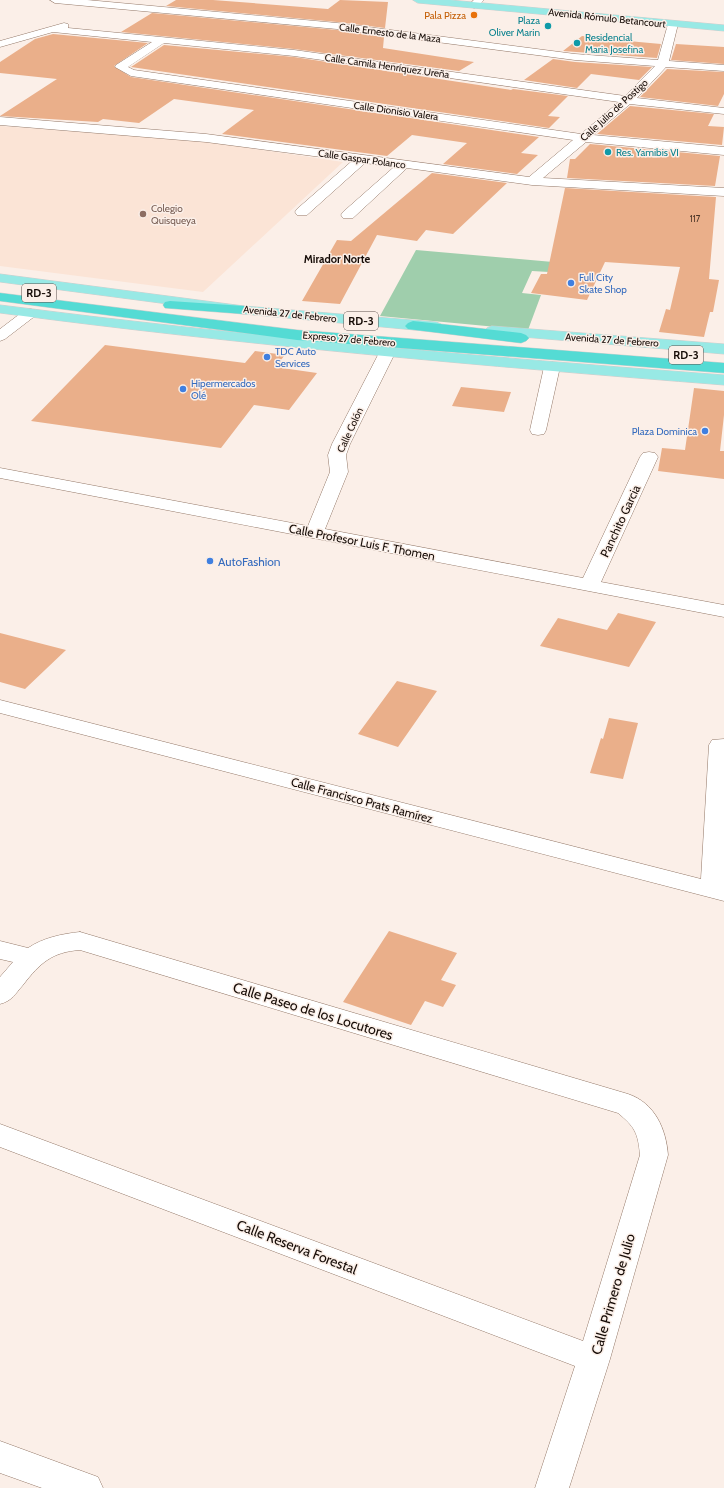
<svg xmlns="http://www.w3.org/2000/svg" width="724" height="1488" font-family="Cabin,sans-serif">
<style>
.built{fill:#fbe4d6}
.green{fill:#9fceac}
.building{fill:#eaaf8a}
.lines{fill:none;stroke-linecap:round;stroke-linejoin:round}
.minor-casing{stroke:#947969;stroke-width:1}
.major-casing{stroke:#d0cecd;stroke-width:1}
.highway-casing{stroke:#d0cecd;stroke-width:1}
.minor{fill:#fff;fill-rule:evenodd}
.major{fill:#98e9e5;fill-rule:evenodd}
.highway{fill:#54dbd4;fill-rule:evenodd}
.food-dot{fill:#e8710a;stroke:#fbefe8;stroke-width:1.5}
.culture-dot{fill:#0f9aa8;stroke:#fbefe8;stroke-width:1.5}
.education-dot{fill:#8d6e63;stroke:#fbefe8;stroke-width:1.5}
.shop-dot{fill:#3f7fe0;stroke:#fbefe8;stroke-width:1.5}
.labels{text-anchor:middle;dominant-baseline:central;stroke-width:3;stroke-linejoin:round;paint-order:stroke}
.far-number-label{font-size:9px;fill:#4a3427}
.far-food-label{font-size:10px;fill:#c56008;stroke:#fbefe8;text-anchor:end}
.far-street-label{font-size:10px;fill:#150b06;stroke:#fbefe8}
.far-culture-label{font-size:10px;fill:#0d838f;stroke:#fbefe8;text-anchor:start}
.far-education-label{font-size:10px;fill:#785e54;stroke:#fbefe8;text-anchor:start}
.far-shop-label{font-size:10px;fill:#366cbe;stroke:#fbefe8;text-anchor:start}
.far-neighbourhood-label{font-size:11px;font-weight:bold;fill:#150b06;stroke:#fbefe8}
.shield{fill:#fbefe8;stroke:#5a4f4a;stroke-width:1}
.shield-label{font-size:11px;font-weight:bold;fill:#150b06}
.street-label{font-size:12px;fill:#150b06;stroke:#fbefe8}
.shop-label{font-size:12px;fill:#366cbe;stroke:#fbefe8;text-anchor:start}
.near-street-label{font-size:14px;fill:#150b06;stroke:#fbefe8}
</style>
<rect width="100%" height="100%" fill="#fbefe8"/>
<path class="built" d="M 0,126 L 203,141 L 343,162 L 203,292 L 0,266 Z"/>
<path class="green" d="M 416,250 L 553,262 L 549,272 L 532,271 L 522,293 L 541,295 L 528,330 L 380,316 Z"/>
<path class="building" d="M 176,0 L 213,0 L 328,9 L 340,0 L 388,2 L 385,28 L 337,22 L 166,6 Z
M 152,13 L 337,30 L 384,37 L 383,48 L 474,62 L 459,71 L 294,49 L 121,32 Z
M 53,34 L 148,43 L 114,66 L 131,77 L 539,137 L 521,153 L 538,155 L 517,174 L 443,164 L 467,143 L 412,135 L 387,156 L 222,134 L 254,110 L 174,99 L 139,123 L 103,119 L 98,122 L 0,116 L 57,79 L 0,73 L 0,62 L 35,39 Z
M 582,36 L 639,42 L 661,44 L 657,58 L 563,51 Z
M 676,44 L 724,47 L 724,64 L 671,60 Z
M 164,45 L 294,57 L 511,90 L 513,89 L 568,96 L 548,116 L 560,117 L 549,128 L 131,67 Z
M 553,59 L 575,62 L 652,67 L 639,80 L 591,74 L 577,88 L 524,80 Z
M 667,69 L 724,72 L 724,94 L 718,106 L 640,97 Z
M 630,106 L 714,114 L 708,126 L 724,127 L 722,145 L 597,134 Z
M 590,144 L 720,156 L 715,186 L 567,178 L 570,159 L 575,159 Z
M 432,173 L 507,183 L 453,234 L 426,230 L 417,241 L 377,235 L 340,304 L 302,301 L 337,240 L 351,241 Z
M 565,188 L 716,197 L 709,279 L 719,280 L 713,312 L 710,312 L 704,337 L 659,332 L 666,309 L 670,310 L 680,267 L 605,262 L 587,300 L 531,293 L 541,274 L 547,274 Z
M 105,345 L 245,363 L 255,351 L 285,355 L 275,367 L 317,373 L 289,410 L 254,405 L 221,448 L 31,421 Z
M 461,387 L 511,392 L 504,412 L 452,406 Z
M 694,388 L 724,391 L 724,415 L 720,451 L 724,451 L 724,479 L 658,471 L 662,448 L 685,450 Z
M 618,613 L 656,622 L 629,667 L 540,646 L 558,618 L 607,630 Z
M 0,633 L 66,650 L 25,689 L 0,682 Z
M 397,681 L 437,691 L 398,747 L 358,734 Z
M 609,718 L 638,723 L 623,779 L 590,773 L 601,738 L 603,739 Z
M 389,931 L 457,953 L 441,980 L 456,985 L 443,1007 L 425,1001 L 411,1025 L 343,1002 Z"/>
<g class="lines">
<defs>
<path id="minor" d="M 50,0 L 87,0 L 337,23 L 575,54 L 658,60 L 668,24 L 669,22 L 677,22 L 678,24 L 669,61 L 724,65 L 724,71 L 666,67 L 637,98 L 724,108 L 724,114 L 630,104 L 593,135 L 724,147 L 724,155 L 586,142 L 543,178 L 724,188 L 724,196 L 532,185 L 407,168 L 353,218 L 343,218 L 341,215 L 343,212 L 394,167 L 365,163 L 307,215 L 297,215 L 295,212 L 297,209 L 352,161 L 206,142 L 0,125 L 0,117 L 206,134 L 529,177 L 573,140 L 131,76 L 115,67 L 116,65 L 152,42 L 53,32 L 0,47 L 0,41 L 64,23 L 68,24 L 68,28 L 294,50 L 625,96 L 655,66 L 575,60 L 337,29 L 55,3 ZM 164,43 L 294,56 L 619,102 L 581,134 L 134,70 L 128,67 Z
M 474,0 L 484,0 L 477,7 L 474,8 L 469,5 Z
M 30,309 L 35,310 L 37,313 L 35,316 L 5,339 L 0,341 L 0,329 L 25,310 Z
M 387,348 L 392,350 L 395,353 L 350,444 L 346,455 L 348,472 L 325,529 L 583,578 L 640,457 L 643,453 L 649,452 L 655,453 L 658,457 L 601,582 L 724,605 L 724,617 L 0,478 L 0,468 L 308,526 L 330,472 L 328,455 L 332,444 L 379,353 L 382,350 Z
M 552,362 L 558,364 L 560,367 L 546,430 L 544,434 L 538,435 L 532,434 L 530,430 L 544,367 L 546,364 Z
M 0,700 L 701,879 L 709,745 L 712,740 L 724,739 L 724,901 L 0,713 Z
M 80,932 L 628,1094 C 655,1103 666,1129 668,1155 L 610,1359 L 569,1488 L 535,1488 L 575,1366 L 0,1147 L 0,1124 L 583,1341 L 640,1155 C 638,1133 635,1127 618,1113 L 80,950 C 52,952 40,963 23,985 C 15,994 12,1001 0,1004 L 0,977 L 13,962 L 0,959 L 0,941 L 28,948 C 43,938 61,934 80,932 Z
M 0,1441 L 98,1477 L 103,1488 L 42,1488 L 0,1473 Z"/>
<path id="major" d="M 413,0 L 450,0 L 724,25 L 724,31 L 418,3 Z
M 0,274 L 244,306 L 436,322 L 441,324 L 444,327 L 441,330 L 436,332 L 244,314 L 0,282 Z
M 0,305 C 241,336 482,357 724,375 L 724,385 C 482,366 241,345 0,313 Z
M 492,326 L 724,344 L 724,354 L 487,334 L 484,331 L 487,328 Z"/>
<path id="highway" d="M 0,293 L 297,330 L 724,363 L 724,373 L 297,340 L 0,301 Z
M 170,301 L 244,306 L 249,307 L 251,310 L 249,313 L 244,314 L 165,308 L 163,305 L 165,302 Z
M 413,321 L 521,333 L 526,335 L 529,338 L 526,341 L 521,343 L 408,329 L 405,326 L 408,323 Z"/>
</defs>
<use href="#minor" class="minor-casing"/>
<use href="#major" class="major-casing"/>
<use href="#highway" class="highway-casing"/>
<use href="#minor" class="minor"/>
<use href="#major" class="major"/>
<use href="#highway" class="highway"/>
</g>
<circle class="food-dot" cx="474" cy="15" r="4"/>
<g class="culture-dot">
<circle cx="548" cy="26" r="4"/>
<circle cx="577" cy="43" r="4"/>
<circle cx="608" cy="152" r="4"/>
</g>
<circle class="education-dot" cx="143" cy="214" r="4"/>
<g class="shop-dot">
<circle cx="571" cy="283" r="4"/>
<circle cx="267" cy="357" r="4"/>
<circle cx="183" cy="389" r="4"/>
<circle cx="705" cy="431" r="4"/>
<circle cx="210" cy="561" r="4"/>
</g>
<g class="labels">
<g class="far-number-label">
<text x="695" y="218">117</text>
</g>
<g class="far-food-label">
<text x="466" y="15">Pala Pizza</text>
</g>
<g class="far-street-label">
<text transform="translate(607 18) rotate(6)">Avenida Rómulo Betancourt</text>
<text transform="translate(390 33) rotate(7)">Calle Ernesto de la Maza</text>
<text transform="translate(387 66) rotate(8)">Calle Camila Henríquez Ureña</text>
<text transform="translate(614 110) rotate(-42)">Calle Julio de Postigo</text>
<text transform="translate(396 111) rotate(8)">Calle Dionisio Valera</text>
<text transform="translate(362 159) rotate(8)">Calle Gaspar Polanco</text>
<text transform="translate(290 314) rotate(6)">Avenida 27 de Febrero</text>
<text transform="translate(349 339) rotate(5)">Expreso 27 de Febrero</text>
<text transform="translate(612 340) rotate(4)">Avenida 27 de Febrero</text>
<text transform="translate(350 430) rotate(-65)">Calle Colón</text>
</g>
<g class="far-culture-label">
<text x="540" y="20" text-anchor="end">Plaza<tspan x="540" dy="12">Oliver Marin</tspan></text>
<text x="585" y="37">Residencial<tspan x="585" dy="12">Maria Josefina</tspan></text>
<text x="616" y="152">Res. Yamibis VI</text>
</g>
<g class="far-education-label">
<text x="151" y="208">Colegio<tspan x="151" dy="12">Quisqueya</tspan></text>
</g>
<g class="far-shop-label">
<text x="579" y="277">Full City<tspan x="579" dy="12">Skate Shop</tspan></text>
<text x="275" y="351">TDC Auto<tspan x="275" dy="12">Services</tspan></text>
<text x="191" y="383">Hipermercados<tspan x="191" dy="12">Olé</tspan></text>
<text x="697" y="431" text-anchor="end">Plaza Dominica</text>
</g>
<g class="far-neighbourhood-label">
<text x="337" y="259">Mirador Norte</text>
</g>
<g class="shield">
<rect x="22" y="284" width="34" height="18" rx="3"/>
<rect x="344" y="312" width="34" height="18" rx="3"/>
<rect x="669" y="346" width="34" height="18" rx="3"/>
</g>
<g class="shield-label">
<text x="39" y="293">RD-3</text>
<text x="361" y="321">RD-3</text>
<text x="686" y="355">RD-3</text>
</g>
<g class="street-label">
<text transform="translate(620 521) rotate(-65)">Panchito Garcia</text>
<text transform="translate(362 542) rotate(11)">Calle Profesor Luis F. Thomen</text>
<text transform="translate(362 800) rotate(15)">Calle Francisco Prats Ramírez</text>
</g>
<g class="shop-label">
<text x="218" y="561">AutoFashion</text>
</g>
<g class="near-street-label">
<text transform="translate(313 1011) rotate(17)">Calle Paseo de los Locutores</text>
<text transform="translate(297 1247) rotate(21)">Calle Reserva Forestal</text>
<text transform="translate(613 1294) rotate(-74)">Calle Primero de Julio</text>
</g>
</g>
</svg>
